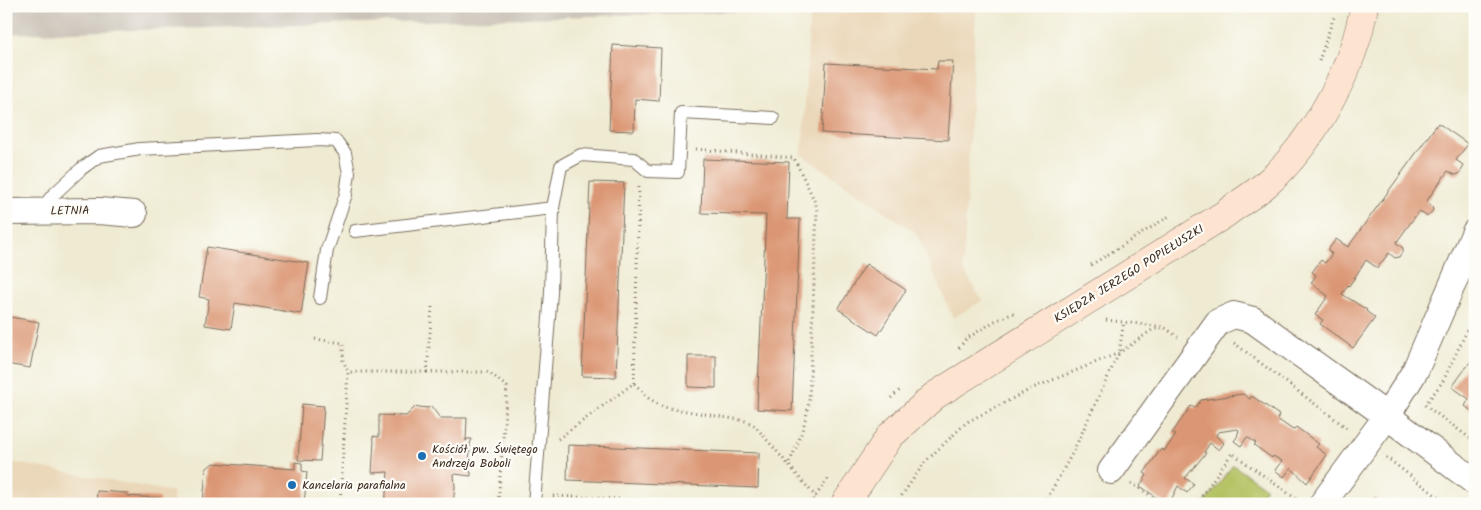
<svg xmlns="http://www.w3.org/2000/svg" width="1481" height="510" font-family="Kalam,sans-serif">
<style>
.built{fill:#ebd8ba}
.industrial{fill:#cbc3b8}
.green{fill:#b5c264;stroke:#787641}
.building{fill:#db9775}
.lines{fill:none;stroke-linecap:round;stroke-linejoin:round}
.lane-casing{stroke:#7a6e5d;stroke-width:14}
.street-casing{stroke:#7a6e5d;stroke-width:28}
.secondary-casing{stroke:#7a6e5d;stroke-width:29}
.path{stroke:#7a6e5d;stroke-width:3;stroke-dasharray:1 4;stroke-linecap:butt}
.lane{stroke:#fff;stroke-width:12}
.street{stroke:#fff;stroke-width:26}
.secondary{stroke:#fde4d0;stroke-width:28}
.poi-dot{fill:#1f6fb2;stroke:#fdfcf7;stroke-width:2}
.labels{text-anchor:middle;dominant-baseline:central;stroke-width:4.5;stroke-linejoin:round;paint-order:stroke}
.street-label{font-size:12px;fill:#3b2a1e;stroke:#fdfcf7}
.poi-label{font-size:12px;fill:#3b2a1e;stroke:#fdfcf7;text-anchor:start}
</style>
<rect width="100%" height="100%" fill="#fdfcf7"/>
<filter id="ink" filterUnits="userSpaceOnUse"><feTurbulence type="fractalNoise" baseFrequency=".02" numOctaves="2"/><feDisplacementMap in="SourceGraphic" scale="10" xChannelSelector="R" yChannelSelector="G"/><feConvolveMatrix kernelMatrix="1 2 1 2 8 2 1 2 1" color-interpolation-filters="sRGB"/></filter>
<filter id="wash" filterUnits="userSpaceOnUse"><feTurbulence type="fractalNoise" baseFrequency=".0096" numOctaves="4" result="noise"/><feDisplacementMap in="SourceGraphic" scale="20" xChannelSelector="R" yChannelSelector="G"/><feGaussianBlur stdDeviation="1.12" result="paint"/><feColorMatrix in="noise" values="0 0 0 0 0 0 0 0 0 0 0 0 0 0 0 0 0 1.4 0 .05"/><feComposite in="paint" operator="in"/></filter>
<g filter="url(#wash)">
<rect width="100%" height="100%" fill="#efebd3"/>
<path class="built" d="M 918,6 L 976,6 L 963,269 L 982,301 L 953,318 L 916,233 L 802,155 L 810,9 Z
M 6,461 L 174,492 L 173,504 L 6,504 Z"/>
<path class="industrial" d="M 6,6 L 918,6 L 6,34 Z"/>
<path class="green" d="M 1233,465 L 1266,488 L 1255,504 L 1204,504 Z"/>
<g id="blocks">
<path class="building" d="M 613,45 L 661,48 L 659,101 L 635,99 L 634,131 L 609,130 Z
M 938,61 L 953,61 L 948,140 L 822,133 L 826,63 L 937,69 Z
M 1438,123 L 1468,144 L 1456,160 L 1463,165 L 1463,168 L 1459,174 L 1455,175 L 1448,171 L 1426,202 L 1432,207 L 1433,210 L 1429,215 L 1426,216 L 1419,211 L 1396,243 L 1403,248 L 1403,251 L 1399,257 L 1395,258 L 1389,253 L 1377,268 L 1366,260 L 1349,286 L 1348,285 L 1342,294 L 1367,310 L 1366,311 L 1375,318 L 1353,348 L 1320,324 L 1323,320 L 1315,315 L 1328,296 L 1311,283 L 1316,275 L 1312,272 L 1321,260 L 1325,263 L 1332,254 L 1328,250 L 1336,239 L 1348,247 Z
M 703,159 L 789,162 L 787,219 L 800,219 L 792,411 L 757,409 L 766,215 L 701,213 Z
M 590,182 L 624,183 L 616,377 L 582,376 Z
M 207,247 L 309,263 L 301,314 L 235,303 L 231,329 L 205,325 L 209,299 L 199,297 Z
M 866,264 L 906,290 L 878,335 L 838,309 Z
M 11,317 L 39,322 L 30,368 L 6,364 L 6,335 L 8,335 Z
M 688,356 L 716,356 L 716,388 L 688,387 Z
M 1473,358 L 1475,359 L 1475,409 L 1473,412 L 1465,406 L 1469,399 L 1452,387 Z
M 1243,394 L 1250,399 L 1252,396 L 1279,415 L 1277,419 L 1293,430 L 1296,427 L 1319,444 L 1316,447 L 1327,455 L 1307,483 L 1291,468 L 1284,477 L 1275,470 L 1282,461 L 1273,456 L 1272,458 L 1254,445 L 1256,443 L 1247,437 L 1241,446 L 1234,441 L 1237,437 L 1239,430 L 1237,429 L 1218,432 L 1216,435 L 1218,438 L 1224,443 L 1219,450 L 1210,443 L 1204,452 L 1206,453 L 1185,478 L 1194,484 L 1187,493 L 1178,486 L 1169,504 L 1166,504 L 1140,486 L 1147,475 L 1144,473 L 1161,449 L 1164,451 L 1176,435 L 1172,433 L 1191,406 L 1195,408 L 1201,400 Z
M 302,404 L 324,406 L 320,461 L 298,460 Z
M 416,406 L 419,407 L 428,408 L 431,406 L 440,418 L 467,418 L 466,441 L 467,439 L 472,439 L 470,444 L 469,471 L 471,472 L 471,476 L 454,474 L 455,487 L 453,504 L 385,504 L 388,472 L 372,473 L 374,441 L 373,436 L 379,437 L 379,415 L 406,416 Z
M 568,445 L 759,453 L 758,488 L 567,480 Z
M 295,462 L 302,463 L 302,471 L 307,472 L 304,504 L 203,504 L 206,469 L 213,463 L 295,469 Z
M 97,491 L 127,493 L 127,496 L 160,498 L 160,504 L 96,504 Z
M 1374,498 L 1382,504 L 1369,504 Z"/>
</g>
</g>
<g filter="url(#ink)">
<use href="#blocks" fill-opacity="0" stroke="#7a6e5d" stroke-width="1"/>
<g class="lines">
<defs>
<path id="lane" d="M 40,211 L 52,196 L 81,169 L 99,156 L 140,149 L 317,140 L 336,141 L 345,153 L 349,173 L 346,194 L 327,250 L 320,298
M 355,231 L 553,208
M 534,504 L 551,293 L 553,208 L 561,166 L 581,155 L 634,159 L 648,171 L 678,172 L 681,113 L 773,118"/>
<path id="street" d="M 6,212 L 99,211 L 134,214
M 1111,471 L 1218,322 L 1234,315 L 1253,320 L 1387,416 L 1475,482
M 1322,504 L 1387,416 L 1415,371 L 1475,232"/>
<path id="secondary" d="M 845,504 L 890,436 L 934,396 L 1225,214 C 1238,204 1253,195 1265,185 C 1312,145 1355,67 1364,6"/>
</defs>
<use href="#lane" class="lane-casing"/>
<use href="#street" class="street-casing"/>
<use href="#secondary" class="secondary-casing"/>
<path class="path" d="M 1319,61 L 1333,19 L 1335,16
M 696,149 L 794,158 L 816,204 L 817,211 L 809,401 C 806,423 798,445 788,465
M 1091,265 L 1171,215
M 432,307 L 427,372 L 489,372 L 507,387 L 498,504
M 1106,320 L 1164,327 L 1178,337
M 315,339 L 343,343 L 343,360 L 348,372
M 1234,343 L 1347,428
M 959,348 L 966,339 L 995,321 L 1016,312
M 634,383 L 639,186
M 891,398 L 901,389
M 1428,401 L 1443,381 L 1475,314
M 1425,405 L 1475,442
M 558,439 L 634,383 L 648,398 L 663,407 L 746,421 L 755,426 L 816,497
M 1386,457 L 1447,504
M 1131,483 L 1164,504
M 553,496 L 721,504
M 340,504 L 348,372 L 427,372
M 810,504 L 830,476
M 896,504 L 925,462 L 967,422 L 1033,388 L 1119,353 L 1152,330 L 1164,327
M 1047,504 L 1048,497 L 1073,452 L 1119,353 L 1124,321
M 1196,504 L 1232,453 L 1299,501"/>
<use href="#lane" class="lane"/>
<use href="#street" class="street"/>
<use href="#secondary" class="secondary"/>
</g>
</g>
<g class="poi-dot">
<circle cx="422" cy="456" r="5"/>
<circle cx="292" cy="485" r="5"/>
</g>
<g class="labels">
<g class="street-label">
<text transform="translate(70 211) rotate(-1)">LETNIA</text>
<text transform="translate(1129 274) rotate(-32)">KSIĘDZA JERZEGO POPIEŁUSZKI</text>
</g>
<g class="poi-label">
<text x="432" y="449">Kościół pw. Świętego<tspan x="432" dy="14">Andrzeja Boboli</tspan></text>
<text x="302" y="485">Kancelaria parafialna</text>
</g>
</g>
<rect width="1481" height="510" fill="none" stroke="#fdfcf7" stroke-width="25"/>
</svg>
